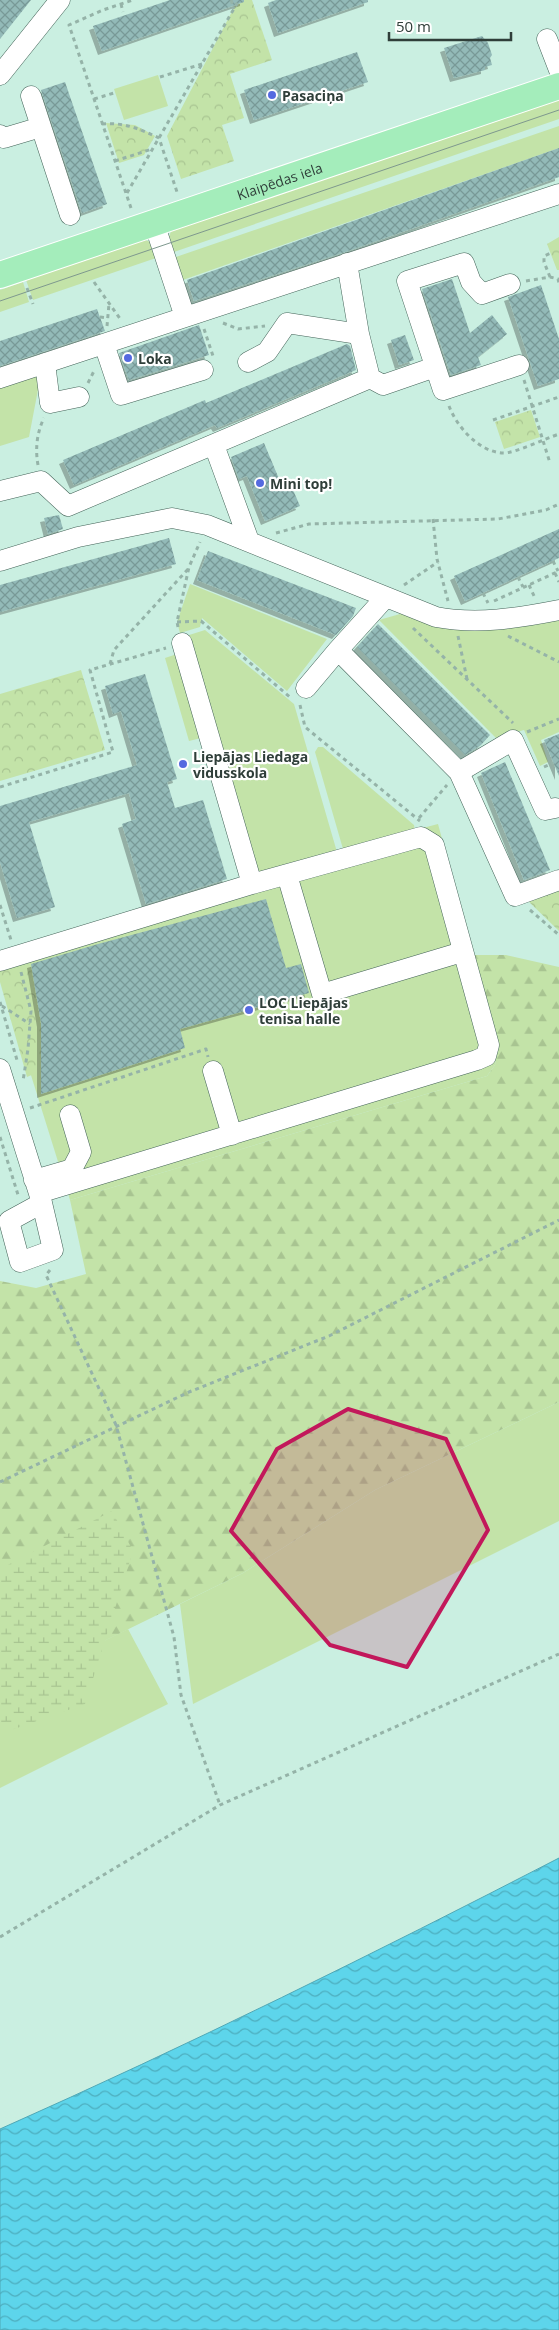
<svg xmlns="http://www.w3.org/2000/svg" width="559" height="2330" font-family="'Open Sans',sans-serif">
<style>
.green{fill:#c3e3a8}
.forest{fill:url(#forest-firs)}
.wetland{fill:url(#wetland-marsh)}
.park{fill:url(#park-crowns)}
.water{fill:url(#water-waves);stroke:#4fa8b6}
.building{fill:url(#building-cross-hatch);filter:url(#shadow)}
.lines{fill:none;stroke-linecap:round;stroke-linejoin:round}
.minor-casing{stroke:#436358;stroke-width:21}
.major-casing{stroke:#fff;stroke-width:28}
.path{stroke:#95b3a8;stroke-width:3;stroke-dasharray:4 4;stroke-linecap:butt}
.minor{stroke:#fff;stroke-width:20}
.major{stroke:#a4edbb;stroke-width:26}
.tram{stroke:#7e988e;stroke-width:1}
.marked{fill:#c2185b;fill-opacity:0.2;stroke:#c2185b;stroke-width:4;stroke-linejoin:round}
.poi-dot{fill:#556ae0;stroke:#fff;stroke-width:2}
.labels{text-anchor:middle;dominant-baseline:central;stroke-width:4.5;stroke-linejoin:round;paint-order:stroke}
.poi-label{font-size:14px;font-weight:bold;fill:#2f3e39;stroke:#fff;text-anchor:start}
.street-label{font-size:14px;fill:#2f3e39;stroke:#fff}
</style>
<defs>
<pattern id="forest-firs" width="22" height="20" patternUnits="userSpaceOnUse" patternTransform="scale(1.25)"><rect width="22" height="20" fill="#c3e3a8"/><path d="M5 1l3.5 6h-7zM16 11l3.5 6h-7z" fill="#a8c491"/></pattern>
<pattern id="wetland-marsh" width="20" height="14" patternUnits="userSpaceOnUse" patternTransform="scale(1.25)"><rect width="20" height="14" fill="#c3e3a8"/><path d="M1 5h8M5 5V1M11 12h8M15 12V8" fill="none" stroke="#a8c491"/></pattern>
<pattern id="park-crowns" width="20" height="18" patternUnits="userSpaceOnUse" patternTransform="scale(1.25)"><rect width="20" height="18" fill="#c3e3a8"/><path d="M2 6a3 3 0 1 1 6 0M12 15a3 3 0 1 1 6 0" fill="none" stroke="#a8c491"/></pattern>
<pattern id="water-waves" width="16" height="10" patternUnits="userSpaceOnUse" patternTransform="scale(1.25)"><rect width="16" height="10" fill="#5dd5eb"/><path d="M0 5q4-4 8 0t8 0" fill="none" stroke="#4daebf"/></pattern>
<pattern id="building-cross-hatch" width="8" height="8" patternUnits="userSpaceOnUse" patternTransform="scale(1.25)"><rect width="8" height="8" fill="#93bab8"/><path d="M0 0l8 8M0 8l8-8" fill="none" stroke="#789997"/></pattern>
<filter id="shadow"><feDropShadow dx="-4" dy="4" stdDeviation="0" flood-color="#0004"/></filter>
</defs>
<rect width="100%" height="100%" fill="#caefe1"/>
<path class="green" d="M 158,75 L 168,106 L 124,120 L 114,89 Z
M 559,96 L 559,119 L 171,253 L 168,239 L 172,229 Z
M 559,126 L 559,148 L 180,281 L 173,258 Z
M 144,239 L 154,244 L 159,257 L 33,300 L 25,277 Z
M 23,282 L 29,302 L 0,312 L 0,290 Z
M 41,374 L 29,437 L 0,446 L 0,387 Z
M 190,584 L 327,639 L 287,691 L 202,618 L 200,627 L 180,633 L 177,622 Z
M 407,612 L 445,626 L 498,630 L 559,618 L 559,732 L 541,740 L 548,762 L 540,766 L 524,730 L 496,738 L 379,620 Z
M 205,630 L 294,704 L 337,852 L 343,849 L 315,752 L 318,747 L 323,747 L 414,825 L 415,830 L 438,824 L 498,1044 L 495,1065 L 487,1076 L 70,1200 L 0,976 L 0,955 L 258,878 L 186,636 Z
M 177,654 L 201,738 L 189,741 L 165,658 Z
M 559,1402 L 559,1521 L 193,1704 L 180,1604 L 243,1573 L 375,1490 Z
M 128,1629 L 168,1704 L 0,1788 L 0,1692 Z"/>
<path class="forest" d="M 473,955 L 506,955 L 559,967 L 559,1402 L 375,1490 L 243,1573 L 0,1692 L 0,1281 L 36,1288 L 86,1274 L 70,1200 L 487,1076 L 495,1065 L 498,1044 Z"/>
<path class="wetland" d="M 112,1511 L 133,1551 L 85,1704 L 0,1734 L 0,1569 Z"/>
<path class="park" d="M 238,0 L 252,0 L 272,60 L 230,74 L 244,118 L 222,125 L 234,161 L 181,179 L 167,136 Z
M 106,123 L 135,125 L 155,136 L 144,155 L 119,163 Z
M 559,237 L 559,270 L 557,270 L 547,244 Z
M 531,410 L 540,437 L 504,449 L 495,422 Z
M 81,670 L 105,750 L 0,781 L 0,694 Z
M 559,886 L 559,931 L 526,899 Z
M 30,961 L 41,1023 L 43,1070 L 27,1077 L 0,982 L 0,971 Z"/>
<path class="water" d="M 559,1858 L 559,2330 L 0,2330 L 0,2129 C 189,2045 375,1953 559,1858 Z"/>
<path class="building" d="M 0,0 L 31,0 L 0,39 Z
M 170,0 L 244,0 L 244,2 L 102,51 L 93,26 Z
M 276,0 L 368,0 L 368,2 L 278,33 L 268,3 Z
M 482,36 L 488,43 L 492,55 L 490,58 L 492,65 L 485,67 L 485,70 L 454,78 L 444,48 Z
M 357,52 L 368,82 L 254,120 L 244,90 Z
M 65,82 L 107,204 L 82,213 L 41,90 Z
M 559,148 L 559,177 L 348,251 L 194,301 L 187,280 Z
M 452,279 L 470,333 L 492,315 L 507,334 L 478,357 L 481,365 L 451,375 L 422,289 Z
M 541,285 L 559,339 L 559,379 L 538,386 L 508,297 Z
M 97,309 L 105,331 L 0,366 L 0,341 Z
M 199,325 L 209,355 L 129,380 L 119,353 Z
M 405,335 L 414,360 L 399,365 L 391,340 Z
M 347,344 L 350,346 L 356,370 L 217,428 L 215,425 L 74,485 L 63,460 L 205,400 L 206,403 Z
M 264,443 L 282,486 L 290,483 L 300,506 L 265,521 L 247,476 L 239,479 L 231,457 Z
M 59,515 L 63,529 L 48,534 L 44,518 Z
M 559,529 L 559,558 L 465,601 L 454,576 Z
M 169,538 L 176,564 L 0,612 L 0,585 Z
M 208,551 L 356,608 L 353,616 L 336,635 L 197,580 Z
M 378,624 L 490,735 L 481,745 L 465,755 L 357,647 Z
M 145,674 L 177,779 L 167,782 L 175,808 L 203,800 L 227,879 L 146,904 L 122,824 L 136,819 L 129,793 L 29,822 L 55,907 L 17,918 L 0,862 L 0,806 L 137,765 L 121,711 L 113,714 L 105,686 Z
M 559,734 L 559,776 L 544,740 Z
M 505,762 L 550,870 L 524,880 L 481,773 Z
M 266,899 L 286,968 L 301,964 L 309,993 L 180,1029 L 185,1048 L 41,1094 L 41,1023 L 31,964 L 98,944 Z"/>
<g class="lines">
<defs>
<path id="minor" d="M 547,39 L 559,70
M 0,75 L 60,0
M 31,96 L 70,215
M 0,135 L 4,138 L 41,127
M 154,223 L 185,317
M 510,284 L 482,294 L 471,282 L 464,263 L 407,281 L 443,390 L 519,365
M 104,344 L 121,395 L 203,370
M 248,362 L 267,352 L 287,323 L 359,334
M 45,363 L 50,403 L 79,397
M 0,378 L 559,194
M 370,378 L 383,385 L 435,367
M 214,445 L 249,541
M 0,491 L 41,481 L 68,506 L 370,378 L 359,334 L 347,263
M 0,561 L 78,537 L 172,518 L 207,525 L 436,617 C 477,625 518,618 559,610
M 182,643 L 252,884
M 338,650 L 385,598
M 306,688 L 338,650 L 459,772 L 515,896 L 559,880
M 459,772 L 513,740 L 545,810 L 555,808
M 287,875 L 322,994 L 462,952
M 0,961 L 252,884 L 421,837 L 434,845 L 489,1045 L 486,1056 L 477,1060 L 39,1193
M 0,1069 L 42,1203 L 53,1250 L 20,1262 L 9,1221 L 42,1203
M 213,1071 L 232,1135
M 34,1180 L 72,1169 L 81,1152 L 70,1115"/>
<g id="major">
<path id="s1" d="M 0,275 L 559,86"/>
</g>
</defs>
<use href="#minor" class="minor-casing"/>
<use href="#major" class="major-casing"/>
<path class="path" d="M 231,0 L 234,9
M 121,4 L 123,12
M 160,77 L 202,64
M 94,99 L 114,93
M 102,124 C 124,122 140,129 159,138 L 177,192
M 115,161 L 152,149
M 127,193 L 239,0
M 131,208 L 69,25 L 103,10 L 133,0
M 550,277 L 544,262 L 544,256 L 551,253
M 526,281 L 550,277 L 558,279 L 559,283
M 94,282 L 121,320
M 27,288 L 33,304
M 100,317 L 108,318
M 223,323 L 238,329 L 265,326
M 107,326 L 109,304
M 204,329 L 213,356
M 524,380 L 550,463
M 88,383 L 94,371
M 449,406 C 457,427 479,452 503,453 C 513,454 547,438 559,434
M 493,420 L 559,397
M 38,465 C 35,449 37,432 44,418
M 433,519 L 437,559 L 448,601
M 276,533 L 309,524 L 498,519 L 546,510 L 559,504
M 553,561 L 558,571
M 555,573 L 559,582
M 518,577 L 523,587
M 404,585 L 438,562
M 529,585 L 535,598
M 483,593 L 488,603
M 494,601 L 559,571
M 177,622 L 201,621 L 291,698
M 178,627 L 177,622 L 189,567 L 200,542
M 413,628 L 513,723
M 458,636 L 467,679
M 508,636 L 559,662
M 110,664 L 114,650 L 189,568
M 300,705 L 305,727 L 420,821
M 527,732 L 559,719
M 544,767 L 553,763
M 0,787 L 113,752 L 90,670 L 166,648
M 419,818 L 447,785
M 0,905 L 11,940
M 530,910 L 559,935
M 21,972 L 31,1011 L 28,1049 L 23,1081
M 0,1002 L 17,1060
M 2,1006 L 30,1024
M 30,1108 L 206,1049 L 208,1057
M 0,1137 L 19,1198
M 50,1270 L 46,1275 L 116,1425 L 174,1637 L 181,1695 L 220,1805
M 0,1482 L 189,1392 L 329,1336 L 559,1220
M 0,1937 L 220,1805 L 559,1654"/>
<use href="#minor" class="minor"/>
<use href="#major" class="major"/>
<path class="tram" d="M 0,301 L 559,110"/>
</g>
<path class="marked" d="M 348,1409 L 446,1439 L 488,1530 L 407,1667 L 330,1645 L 231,1531 L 277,1449 Z"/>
<g class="poi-dot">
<circle cx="272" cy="95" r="5"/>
<circle cx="128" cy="358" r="5"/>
<circle cx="260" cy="483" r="5"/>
<circle cx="183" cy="764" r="5"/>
<circle cx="249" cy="1010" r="5"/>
</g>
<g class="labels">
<g class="poi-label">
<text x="282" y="95">Pasaciņa</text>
<text x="138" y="358">Loka</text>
<text x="270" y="483">Mini top!</text>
<text x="193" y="756">Liepājas Liedaga<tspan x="193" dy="16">vidusskola</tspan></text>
<text x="259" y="1002">LOC Liepājas<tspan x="259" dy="16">tenisa halle</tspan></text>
</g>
<g class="street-label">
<text stroke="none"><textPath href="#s1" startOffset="295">Klaipēdas iela</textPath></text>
</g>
</g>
<path d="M389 32v8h122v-8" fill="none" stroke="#2f3e39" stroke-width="2.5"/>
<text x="396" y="32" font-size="15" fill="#2f3e39" stroke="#ffffff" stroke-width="4" paint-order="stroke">50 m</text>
</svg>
